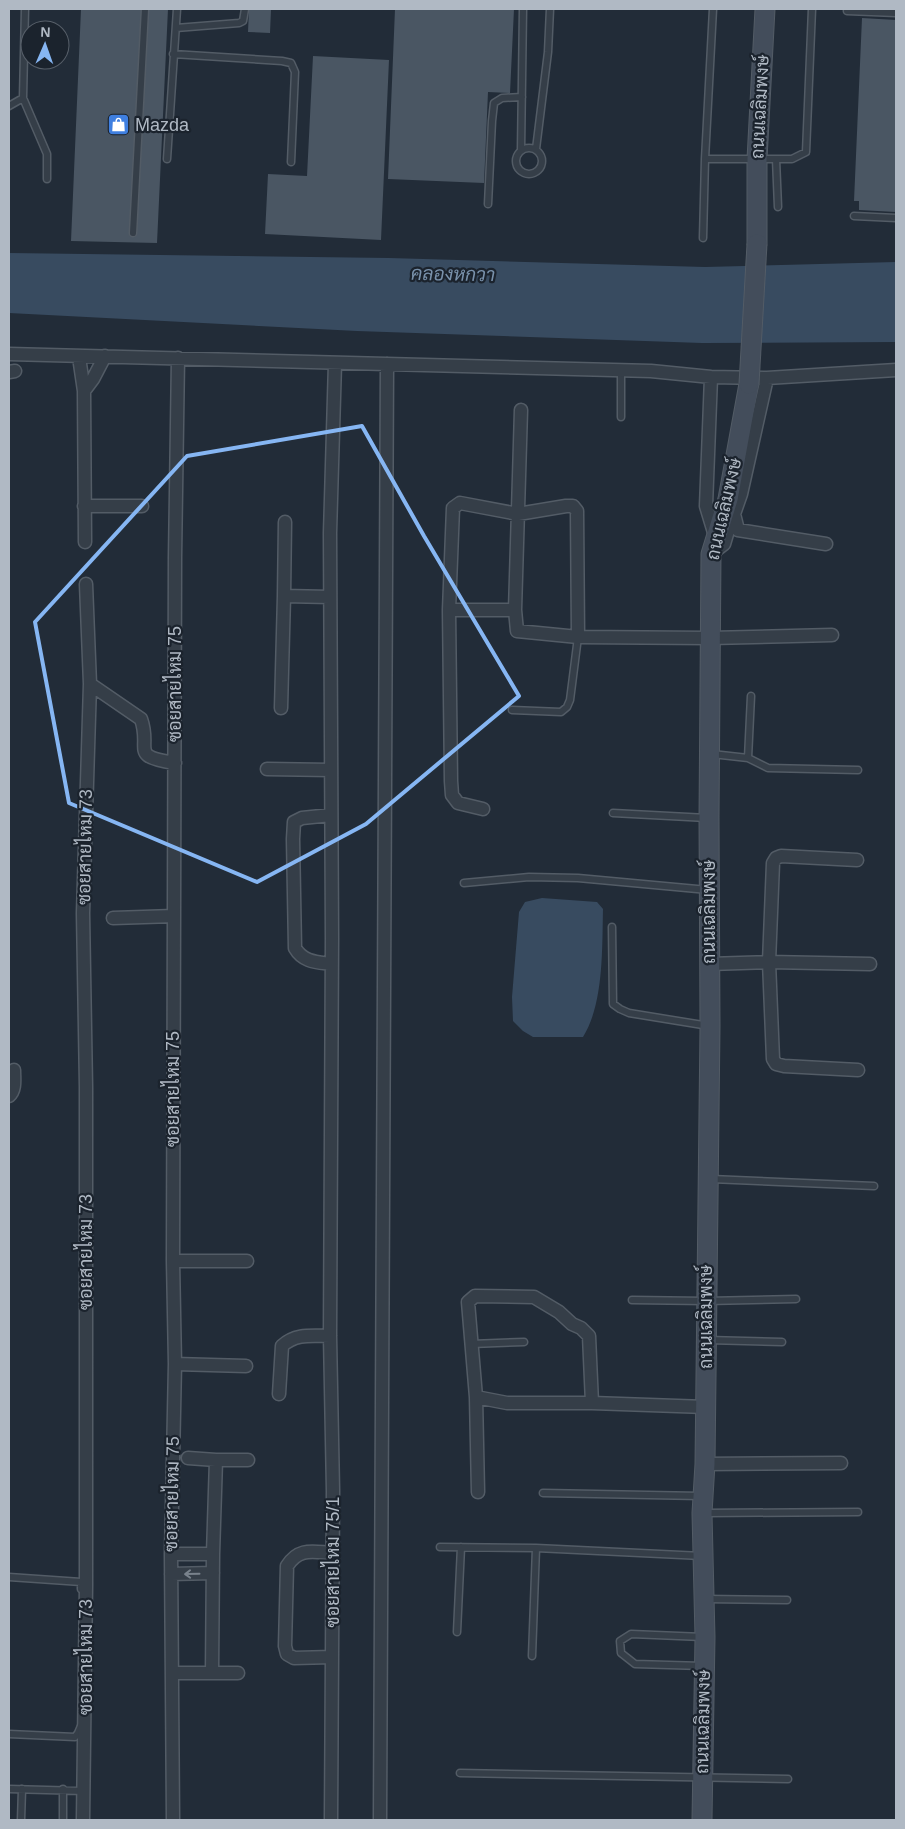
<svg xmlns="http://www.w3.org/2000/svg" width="905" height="1829" font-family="Arial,Sarabun,sans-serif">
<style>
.water{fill:#384b60}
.building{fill:#4a5663}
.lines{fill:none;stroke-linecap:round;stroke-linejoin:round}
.service-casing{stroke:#535c66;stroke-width:9}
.minor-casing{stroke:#535c66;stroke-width:15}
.secondary-casing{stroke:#535c66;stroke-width:21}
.service{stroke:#353e48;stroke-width:6}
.minor{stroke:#353e48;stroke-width:12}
.secondary{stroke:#434d5b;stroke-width:19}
.secondary-bridge-casing{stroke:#535c66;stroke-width:21;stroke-linecap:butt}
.secondary-bridge{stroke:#434d5b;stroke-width:19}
.oneway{stroke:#79828c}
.marked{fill:none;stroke:#86b6f3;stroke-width:4;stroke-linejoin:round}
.labels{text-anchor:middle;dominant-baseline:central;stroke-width:4.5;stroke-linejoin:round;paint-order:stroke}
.street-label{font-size:18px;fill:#b0b9c4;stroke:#1b232d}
.poi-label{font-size:18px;fill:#b0b9c4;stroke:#1b232d;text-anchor:start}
.water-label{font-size:19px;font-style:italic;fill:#7991ab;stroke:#1b232d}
</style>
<rect width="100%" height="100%" fill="#222c38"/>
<path class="water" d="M 9,253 L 389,258 L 705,267 L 896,262 L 896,342 L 702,343 L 357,331 L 9,313 Z
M 542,898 L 597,902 L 603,909 C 602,949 604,1003 583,1037 L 533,1037 L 523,1031 L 513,1021 L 512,997 L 519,912 L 525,902 Z"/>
<path class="building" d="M 81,9 L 168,9 L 157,243 L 71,241 Z
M 249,9 L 271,9 L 270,33 L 248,32 Z
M 395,9 L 514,9 L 510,93 L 488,92 L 484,183 L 388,179 Z
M 862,18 L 896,20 L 896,212 L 859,210 L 859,201 L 854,201 Z
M 313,56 L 389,60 L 381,240 L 265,234 L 268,174 L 307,176 Z"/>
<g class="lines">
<defs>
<path id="service" d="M 25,9 L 23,98 L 47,154 L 47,179
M 847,11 L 896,13
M 176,28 L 239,23 L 243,21 L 245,9
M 173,54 L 282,61 L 291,63 L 295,72 L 291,162
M 9,106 L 23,98
M516 161a13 13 0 1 1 26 0a13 13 0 1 1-26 0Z
M 536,149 L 548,52 L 550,9
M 521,150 L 523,9
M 167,159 L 177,9
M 705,159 L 792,159 L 806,152 L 812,9
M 776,159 L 778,207
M 488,204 L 492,121 L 494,103 L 502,98 L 522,97
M 854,216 L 896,218
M 133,233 L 145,9
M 703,238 L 705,159 L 713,9
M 621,417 L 621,371
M 512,710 L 561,712 L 567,707 L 570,700 L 578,637
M 712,754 L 748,758 L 768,768 L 858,770
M 748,758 L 751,696
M 613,813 L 707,818
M 464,883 L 529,877 L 578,878 L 708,890
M 612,927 L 613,1004 L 620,1009 L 629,1013 L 709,1026
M 711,1179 L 874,1186
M 632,1300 L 706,1301 L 796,1299
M 707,1340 L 782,1342
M 471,1344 L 524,1342
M 543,1493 L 701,1496
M 705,1513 L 858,1512
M 440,1547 L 536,1548 L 702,1556
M 9,1577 L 81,1582 L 81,1589
M 705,1599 L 787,1600
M 457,1632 L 461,1547
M 532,1656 L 536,1548
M 703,1666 L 635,1664 L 621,1653 L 620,1641 L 631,1634 L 703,1637
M 9,1734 L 75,1737 L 78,1733 L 81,1726
M 460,1773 L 788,1779
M 9,1789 L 84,1791
M 63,1789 L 63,1820
M 21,1820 L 22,1789"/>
<path id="minor" d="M 9,354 L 651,371 L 711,377 L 767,378 L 896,370
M 79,357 L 84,391 L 85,542
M 9,372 L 15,371
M 711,377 L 706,506 L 716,539
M 767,378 L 741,494 L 734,514 L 738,530 L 826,544
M 84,391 L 93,379 L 105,356
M 84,506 L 142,506
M 711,554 L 724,544 L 733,514
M 86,584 L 90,684 L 141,719 C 152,750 128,756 175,763
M 284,596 L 330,597
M 449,610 L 515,610 L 517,631 L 578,637 L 710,638 L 832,635
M 515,610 L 521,410
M 281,708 L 284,596 L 285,522
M 267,769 L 331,770
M 483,809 L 458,803 L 452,795 L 451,781 L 449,610 L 453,508 L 460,503 L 518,514 L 566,506 L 573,506 L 577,511 L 578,637
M 857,860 L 781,856 L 776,858 L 773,863 L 769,962 L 773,1059 L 776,1064 L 784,1066 L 858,1070
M 113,918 L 174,916
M 331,964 C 316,962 303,962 295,948 L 293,839 L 294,822 L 302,818 L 331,815
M 709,964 L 769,962 L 870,964
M 9,1096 C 16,1090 14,1079 14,1070
M 173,1261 L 247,1261
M 175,1364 L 246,1366
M 279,1394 L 282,1346 C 296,1333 312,1336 330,1336
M 476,1397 L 478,1492
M 592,1403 L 589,1336 L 581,1328 L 572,1324 L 559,1312 L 534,1297 L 475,1296 L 468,1302 L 476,1397 L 507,1403 L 592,1403 L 706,1407
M 188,1458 L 216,1460 L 248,1460
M 705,1464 L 841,1463
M 171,1554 L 213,1554
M 171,1574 L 213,1573
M 332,1657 L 294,1658 L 287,1654 L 285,1646 L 287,1566 C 299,1547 313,1552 332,1553
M 172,1673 L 238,1673
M 212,1673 L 213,1554 L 216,1460
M 83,1820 L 86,1586 L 86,1087 L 83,913 L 90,684
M 173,1820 L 171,1554 L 175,1364 L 173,1261 L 175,558 L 178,358
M 331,1820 L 333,1491 L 330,1336 L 332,938 L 330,533 L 335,363
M 380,1820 L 387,364"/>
<path id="secondary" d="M 757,244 L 757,159 L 765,9
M 702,1820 L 705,1637 L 702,1513 L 705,1464 L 710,1026 L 709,818 L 711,554 L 728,499 L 749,384"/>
</defs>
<use href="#service" class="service-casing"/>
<use href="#minor" class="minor-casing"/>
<use href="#secondary" class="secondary-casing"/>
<use href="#service" class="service"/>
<use href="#minor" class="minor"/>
<use href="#secondary" class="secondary"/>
<defs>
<path id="secondary-bridge" d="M 749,384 L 757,244"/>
</defs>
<use href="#secondary-bridge" class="secondary-bridge-casing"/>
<use href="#secondary-bridge" class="secondary-bridge"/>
</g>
<defs><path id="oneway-shaft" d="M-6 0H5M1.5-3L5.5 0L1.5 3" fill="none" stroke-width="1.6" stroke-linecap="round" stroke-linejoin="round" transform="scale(1.25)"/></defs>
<use class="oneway" href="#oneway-shaft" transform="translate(192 1574) rotate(179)"/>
<path class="marked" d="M 362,426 L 424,536 L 519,696 L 366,824 L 257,882 L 69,803 L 35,622 L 187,456 Z"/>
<defs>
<symbol id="shop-square" viewBox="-11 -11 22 22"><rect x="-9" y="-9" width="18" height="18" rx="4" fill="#3f7fe0" stroke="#1b232d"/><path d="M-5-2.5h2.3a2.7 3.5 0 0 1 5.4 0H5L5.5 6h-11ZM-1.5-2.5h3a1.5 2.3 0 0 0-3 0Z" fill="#fff"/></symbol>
</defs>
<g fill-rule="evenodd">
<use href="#shop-square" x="106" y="112" width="25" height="25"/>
</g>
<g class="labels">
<g class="street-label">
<text transform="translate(760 107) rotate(-87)">ถนนเฉลิมพงษ์</text>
<text transform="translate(724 509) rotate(-77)">ถนนเฉลิมพงษ์</text>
<text transform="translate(175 684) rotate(-90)">ซอยสายไหม 75</text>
<text transform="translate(85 847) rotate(-89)">ซอยสายไหม 73</text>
<text transform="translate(709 912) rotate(-90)">ถนนเฉลิมพงษ์</text>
<text transform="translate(173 1089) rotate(-90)">ซอยสายไหม 75</text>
<text transform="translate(86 1252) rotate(-90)">ซอยสายไหม 73</text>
<text transform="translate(706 1317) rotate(-90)">ถนนเฉลิมพงษ์</text>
<text transform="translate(172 1494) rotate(-89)">ซอยสายไหม 75</text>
<text transform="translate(333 1562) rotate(-90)">ซอยสายไหม 75/1</text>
<text transform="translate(86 1657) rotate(-90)">ซอยสายไหม 73</text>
<text transform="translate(703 1722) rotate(-89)">ถนนเฉลิมพงษ์</text>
</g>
<g class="poi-label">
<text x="135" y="125">Mazda</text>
</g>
<g class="water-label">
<text transform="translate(453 274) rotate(1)">คลองหกวา</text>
</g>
</g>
<rect width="905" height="1829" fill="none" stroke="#b0b9c4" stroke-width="20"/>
<g transform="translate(45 45) rotate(2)"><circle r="24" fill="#1b232d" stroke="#575f69"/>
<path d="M0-4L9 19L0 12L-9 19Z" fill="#86b6f3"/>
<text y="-8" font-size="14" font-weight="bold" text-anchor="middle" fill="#b0b9c4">N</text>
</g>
</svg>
